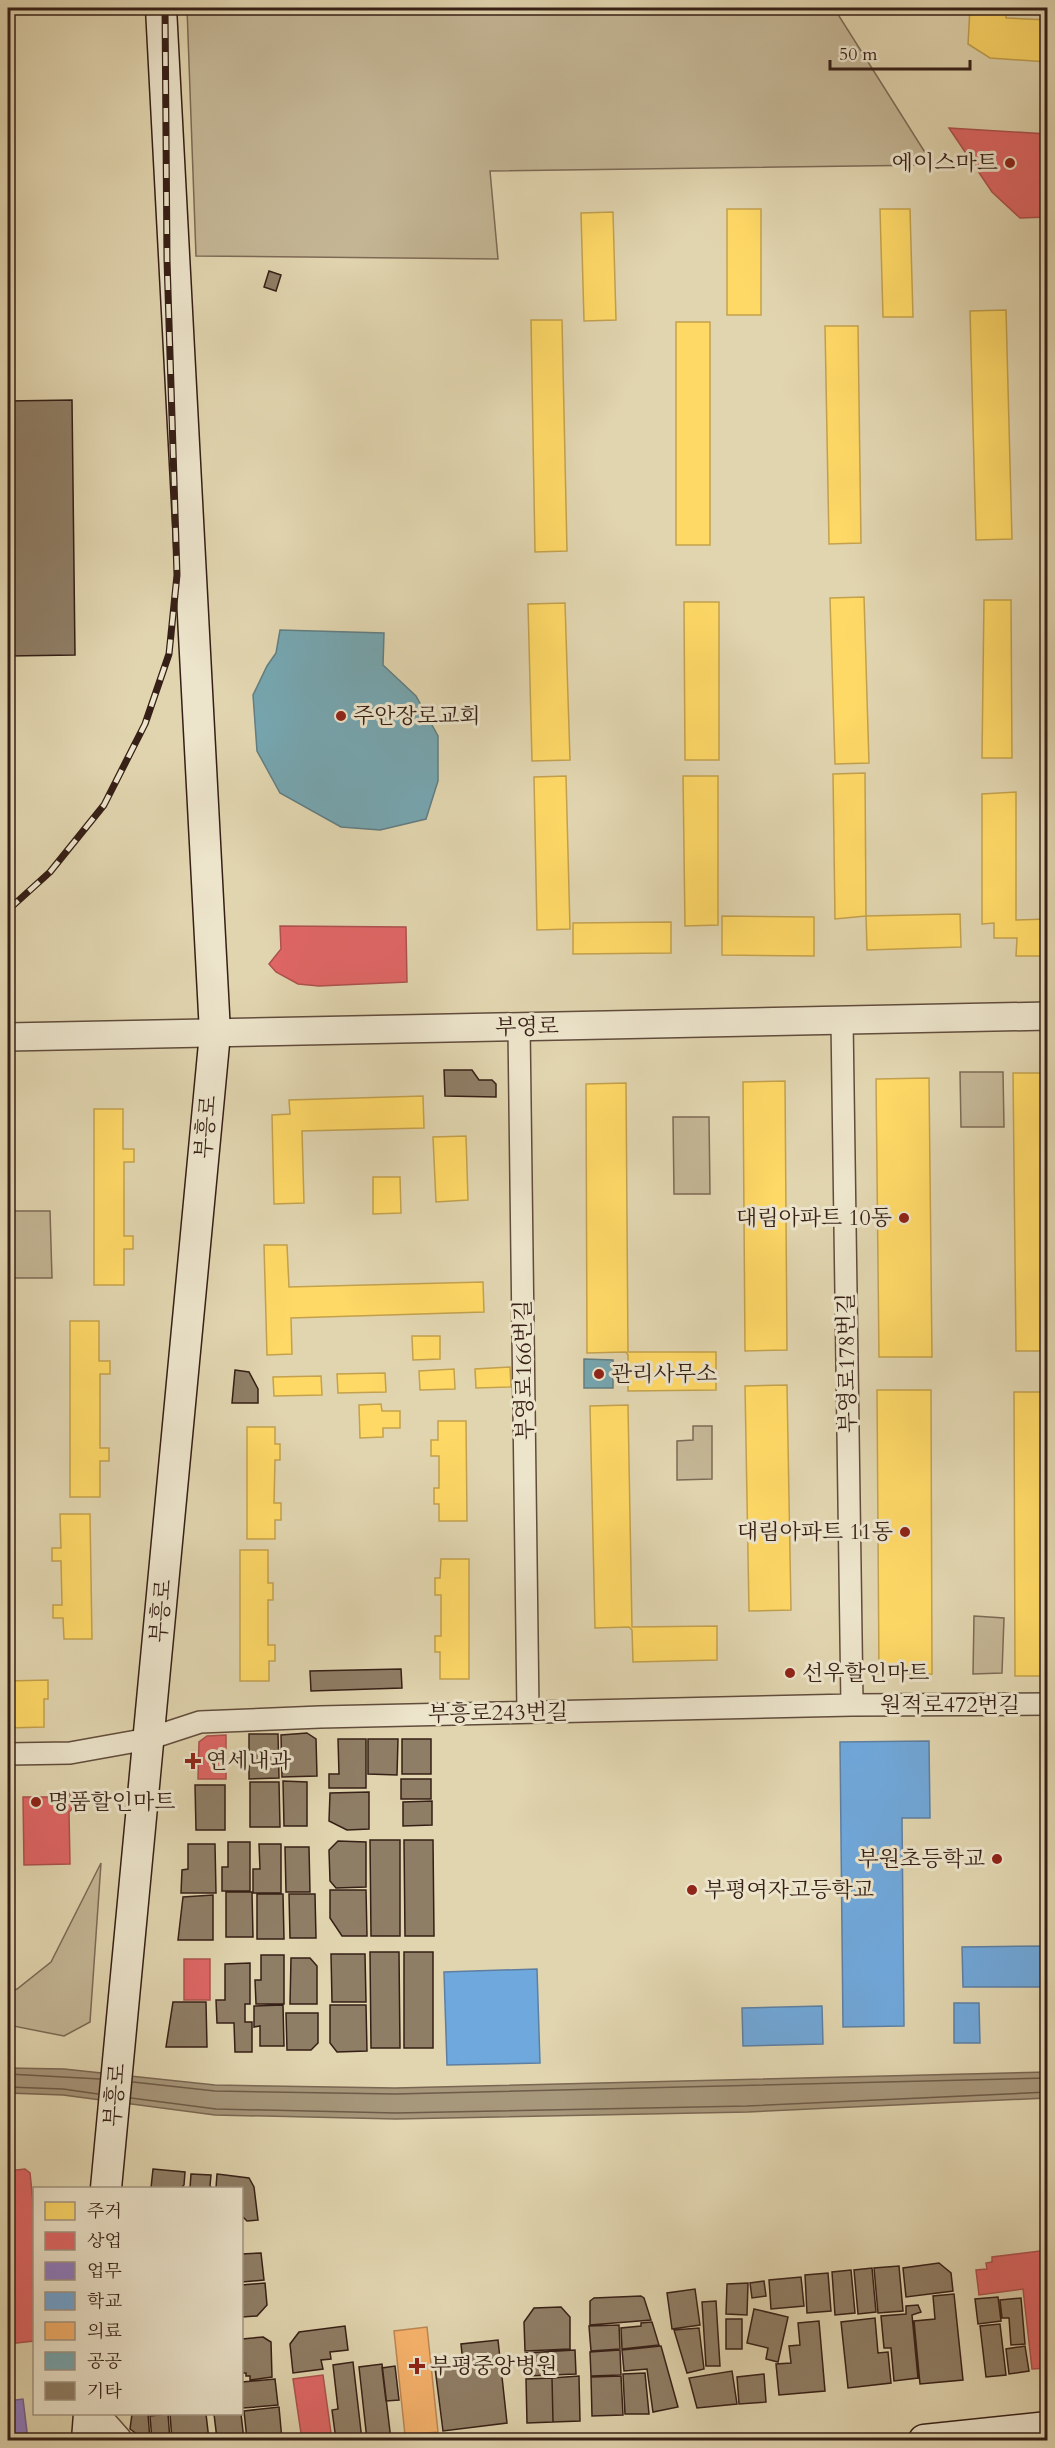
<svg xmlns="http://www.w3.org/2000/svg" width="1055" height="2448" font-family="Cardo,'Noto Serif KR',serif">
<style>
.green{fill:#c4b695;stroke:#7d6a56;stroke-width:1.5}
.water{fill:#a7977b;stroke:#7a6753;stroke-width:1.5}
.homes{fill:#ffd966;stroke:#c3a14e;stroke-width:1.5}
.shops{fill:#e06666;stroke:#ad514e;stroke-width:1.5}
.offices{fill:#8e7cc3;stroke:#74608f;stroke-width:1.5}
.schools{fill:#6fa8dc;stroke:#5e7fa1;stroke-width:1.5}
.health{fill:#f6b26b;stroke:#bc8652;stroke-width:1.5}
.public{fill:#76a5af;stroke:#637d81;stroke-width:1.5}
.lines{fill:none;stroke-linecap:round;stroke-linejoin:round}
.shore{stroke:#6e5b48;stroke-width:1.5}
.building{fill:#8f7e66;stroke:#361f16;stroke-width:1.5}
.minor-casing{stroke:#614c3c;stroke-width:24}
.tertiary-casing{stroke:#614c3c;stroke-width:30}
.secondary-casing{stroke:#361f16;stroke-width:33}
.minor{stroke:#ece4cb;stroke-width:21}
.tertiary{stroke:#ece4cb;stroke-width:27}
.secondary{stroke:#ece4cb;stroke-width:30}
.rail-casing{stroke:#361f16;stroke-width:7}
.rail{stroke:#ece4cb;stroke-width:4.5;stroke-dasharray:14;stroke-linecap:butt}
.poi-dot{fill:#8f2418;stroke:#ece4cb;stroke-width:2}
.labels{text-anchor:middle;dominant-baseline:central;stroke-width:6;stroke-linejoin:round;paint-order:stroke}
.poi-label{font-size:22px;fill:#361f16;stroke:#ece4cb;text-anchor:start}
.street-label{font-size:22px;fill:#361f16;stroke:#ece4cb}
</style>
<rect width="100%" height="100%" fill="#e1d5af"/>
<filter id="stains"><feTurbulence type="fractalNoise" baseFrequency=".00333" numOctaves="4"/><feColorMatrix values="0 0 0 0 .2 0 0 0 0 .09 0 0 0 0 .02 0 0 0 .5 -.17"/></filter>
<radialGradient id="worn" r=".72"><stop offset=".6" stop-color="#630" stop-opacity="0"/><stop offset="1" stop-color="#630" stop-opacity=".3"/></radialGradient>
<path class="green" d="M 187,8 L 834,8 L 933,165 L 490,171 L 498,259 L 196,256 Z
M 960,1072 L 1003,1072 L 1004,1127 L 961,1127 Z
M 673,1117 L 709,1117 L 710,1194 L 674,1194 Z
M 8,1211 L 50,1211 L 52,1278 L 8,1278 Z
M 693,1426 L 712,1426 L 712,1479 L 677,1480 L 677,1441 L 693,1440 Z
M 974,1616 L 1004,1618 L 1002,1673 L 973,1674 Z
M 101,1863 L 90,2022 L 64,2036 L 8,2025 L 8,1993 L 17,1989 L 51,1962 Z"/>
<path class="water" d="M 8,2068 L 64,2069 L 215,2085 L 395,2088 L 1048,2072 L 1047,2098 L 748,2112 L 396,2119 L 215,2115 L 63,2095 L 8,2093 Z"/>
<path class="homes" d="M 970,8 L 1006,8 L 1006,18 L 1048,20 L 1048,62 L 990,58 L 968,44 Z
M 727,209 L 761,209 L 761,315 L 727,315 Z
M 880,209 L 910,209 L 913,317 L 883,317 Z
M 613,212 L 616,320 L 584,321 L 581,213 Z
M 1006,310 L 1012,539 L 976,540 L 970,311 Z
M 531,320 L 562,320 L 567,551 L 535,552 Z
M 676,322 L 710,322 L 710,545 L 676,545 Z
M 825,326 L 858,326 L 861,543 L 829,544 Z
M 864,597 L 869,763 L 835,764 L 830,598 Z
M 984,600 L 1011,600 L 1012,758 L 982,758 Z
M 684,602 L 719,602 L 719,760 L 685,760 Z
M 565,603 L 570,760 L 532,761 L 528,604 Z
M 865,773 L 866,916 L 835,919 L 833,774 Z
M 566,776 L 570,929 L 537,930 L 534,777 Z
M 683,776 L 718,776 L 718,925 L 685,926 Z
M 1016,792 L 1016,920 L 1048,919 L 1048,956 L 1016,956 L 1017,938 L 994,938 L 994,923 L 982,924 L 982,794 Z
M 960,914 L 961,947 L 867,950 L 866,916 Z
M 722,916 L 814,917 L 814,956 L 722,955 Z
M 671,922 L 671,953 L 573,954 L 573,923 Z
M 1013,1073 L 1048,1073 L 1048,1351 L 1016,1351 Z
M 929,1078 L 932,1357 L 879,1357 L 876,1079 Z
M 785,1081 L 787,1350 L 745,1351 L 743,1082 Z
M 626,1083 L 628,1352 L 716,1352 L 716,1390 L 628,1391 L 628,1355 L 626,1352 L 587,1353 L 586,1084 Z
M 423,1096 L 424,1128 L 302,1131 L 304,1203 L 274,1204 L 272,1115 L 290,1114 L 289,1100 Z
M 94,1109 L 123,1109 L 123,1149 L 134,1149 L 134,1162 L 124,1162 L 124,1236 L 133,1236 L 133,1249 L 124,1249 L 124,1285 L 94,1285 Z
M 466,1136 L 468,1200 L 436,1202 L 433,1137 Z
M 373,1177 L 400,1177 L 401,1213 L 373,1214 Z
M 264,1245 L 287,1245 L 289,1287 L 483,1282 L 484,1312 L 291,1318 L 292,1354 L 267,1355 Z
M 70,1321 L 99,1321 L 99,1361 L 110,1361 L 110,1374 L 100,1374 L 100,1448 L 109,1448 L 109,1461 L 100,1461 L 100,1497 L 70,1497 Z
M 412,1336 L 440,1336 L 440,1359 L 413,1360 Z
M 510,1367 L 511,1387 L 476,1388 L 475,1369 Z
M 454,1369 L 455,1389 L 420,1390 L 419,1371 Z
M 385,1373 L 386,1392 L 338,1393 L 337,1374 Z
M 321,1376 L 322,1395 L 274,1396 L 273,1377 Z
M 787,1385 L 791,1610 L 749,1611 L 745,1386 Z
M 877,1390 L 931,1390 L 932,1674 L 879,1674 Z
M 1014,1392 L 1048,1392 L 1048,1676 L 1015,1676 Z
M 381,1404 L 382,1411 L 400,1411 L 400,1428 L 383,1428 L 383,1437 L 360,1438 L 359,1405 Z
M 628,1405 L 632,1627 L 717,1626 L 717,1660 L 633,1662 L 632,1630 L 629,1627 L 595,1628 L 590,1406 Z
M 438,1421 L 466,1421 L 467,1521 L 439,1521 L 439,1504 L 434,1504 L 434,1488 L 439,1488 L 439,1456 L 431,1456 L 431,1440 L 438,1440 Z
M 247,1427 L 275,1427 L 275,1444 L 280,1444 L 280,1460 L 275,1460 L 274,1503 L 281,1503 L 281,1520 L 275,1520 L 275,1539 L 247,1539 Z
M 60,1514 L 90,1514 L 92,1639 L 64,1639 L 63,1618 L 53,1618 L 53,1605 L 62,1605 L 61,1561 L 52,1561 L 52,1548 L 61,1548 Z
M 240,1550 L 268,1550 L 268,1583 L 273,1583 L 273,1600 L 268,1600 L 268,1645 L 275,1645 L 275,1661 L 269,1661 L 269,1681 L 240,1681 Z
M 441,1559 L 469,1559 L 469,1679 L 440,1679 L 440,1652 L 435,1652 L 435,1636 L 441,1636 L 441,1595 L 435,1595 L 435,1578 L 440,1578 Z
M 48,1680 L 48,1699 L 44,1699 L 44,1727 L 8,1728 L 8,1681 Z"/>
<path class="shops" d="M 949,128 L 1048,134 L 1048,217 L 1020,218 L 992,192 Z
M 280,926 L 406,927 L 407,982 L 319,986 L 298,984 L 276,972 L 269,964 L 281,949 Z
M 226,1735 L 226,1779 L 198,1779 L 199,1742 L 207,1736 Z
M 61,1791 L 68,1791 L 72,1797 L 72,1809 L 69,1812 L 70,1864 L 24,1865 L 23,1797 L 51,1797 L 51,1803 L 59,1803 Z
M 184,1959 L 210,1959 L 210,2000 L 184,2000 Z
M 25,2169 L 30,2173 L 34,2212 L 34,2341 L 8,2344 L 8,2171 Z
M 1048,2250 L 1048,2368 L 1032,2369 L 1023,2289 L 979,2295 L 976,2270 L 987,2269 L 986,2263 L 992,2262 L 992,2257 Z
M 323,2375 L 332,2440 L 302,2440 L 293,2379 Z"/>
<path class="offices" d="M 23,2399 L 28,2440 L 8,2440 L 8,2401 Z"/>
<path class="schools" d="M 929,1741 L 930,1818 L 902,1818 L 904,2026 L 843,2027 L 840,1742 Z
M 1048,1946 L 1048,1987 L 963,1987 L 962,1947 Z
M 537,1969 L 540,2063 L 447,2065 L 444,1972 Z
M 954,2003 L 979,2003 L 980,2043 L 954,2043 Z
M 822,2006 L 823,2044 L 743,2046 L 742,2008 Z"/>
<path class="health" d="M 427,2327 L 438,2432 L 405,2435 L 394,2331 Z"/>
<path class="public" d="M 280,630 L 384,633 L 383,665 L 416,696 L 438,736 L 438,781 L 426,819 L 380,830 L 341,827 L 280,793 L 257,751 L 253,695 L 267,666 L 276,653 Z
M 584,1359 L 613,1360 L 613,1388 L 584,1388 Z"/>
<g class="lines">
<path class="shore" d="M 8,2074 L 100,2079
M 133,2082 L 215,2091 L 395,2094 L 1048,2078
M 8,2087 L 63,2089 L 98,2094
M 131,2098 L 216,2109 L 396,2113 L 747,2106 L 1048,2092"/>
</g>
<path class="building" d="M 269,271 L 281,275 L 276,291 L 264,287 Z
M 72,400 L 75,655 L 8,656 L 8,401 Z
M 444,1070 L 472,1070 L 479,1080 L 492,1080 L 496,1084 L 496,1097 L 445,1096 Z
M 235,1370 L 249,1372 L 258,1389 L 258,1403 L 232,1403 Z
M 401,1669 L 402,1688 L 311,1691 L 310,1671 Z
M 307,1733 L 316,1739 L 317,1776 L 282,1777 L 281,1735 Z
M 249,1734 L 278,1734 L 279,1778 L 249,1779 Z
M 338,1739 L 366,1739 L 366,1788 L 329,1788 L 329,1774 L 339,1774 Z
M 368,1739 L 398,1739 L 397,1775 L 368,1774 Z
M 402,1739 L 431,1739 L 431,1774 L 402,1774 Z
M 401,1779 L 431,1779 L 431,1799 L 401,1799 Z
M 283,1781 L 307,1782 L 307,1826 L 284,1826 Z
M 250,1782 L 279,1782 L 280,1827 L 250,1827 Z
M 195,1785 L 225,1785 L 225,1830 L 196,1830 Z
M 369,1792 L 369,1829 L 347,1830 L 329,1821 L 330,1793 Z
M 432,1801 L 432,1825 L 403,1826 L 403,1802 Z
M 370,1840 L 400,1840 L 400,1936 L 371,1936 Z
M 404,1840 L 433,1840 L 434,1936 L 405,1936 Z
M 338,1841 L 366,1842 L 366,1887 L 336,1888 L 330,1881 L 329,1850 Z
M 228,1842 L 250,1842 L 250,1891 L 222,1891 L 222,1867 L 228,1867 Z
M 188,1844 L 215,1844 L 216,1893 L 181,1893 L 182,1870 L 188,1869 Z
M 259,1844 L 281,1844 L 281,1893 L 253,1893 L 253,1869 L 260,1869 Z
M 285,1847 L 309,1847 L 310,1892 L 286,1892 Z
M 330,1890 L 366,1890 L 367,1936 L 342,1936 L 330,1918 Z
M 226,1892 L 252,1892 L 253,1937 L 226,1937 Z
M 257,1894 L 283,1894 L 284,1939 L 257,1939 Z
M 289,1894 L 315,1894 L 316,1938 L 290,1938 Z
M 213,1895 L 213,1940 L 178,1940 L 183,1897 Z
M 370,1952 L 399,1952 L 400,2048 L 371,2048 Z
M 404,1952 L 433,1952 L 433,2048 L 404,2048 Z
M 331,1954 L 365,1954 L 366,2002 L 332,2002 Z
M 261,1955 L 284,1955 L 284,2004 L 256,2004 L 255,1980 L 261,1980 Z
M 291,1958 L 310,1958 L 317,1966 L 317,2004 L 290,2004 Z
M 250,1963 L 250,2004 L 245,2004 L 245,2022 L 252,2022 L 252,2052 L 235,2052 L 234,2023 L 217,2023 L 216,2000 L 225,2000 L 225,1964 Z
M 173,2002 L 206,2002 L 207,2047 L 166,2047 Z
M 283,2005 L 284,2046 L 260,2046 L 260,2026 L 254,2027 L 254,2006 Z
M 330,2005 L 366,2005 L 367,2051 L 337,2052 L 330,2043 Z
M 286,2013 L 318,2013 L 318,2043 L 311,2050 L 287,2050 Z
M 153,2169 L 185,2172 L 184,2185 L 181,2188 L 151,2188 Z
M 191,2174 L 211,2175 L 210,2186 L 212,2188 L 190,2188 Z
M 217,2174 L 249,2178 L 254,2187 L 258,2220 L 247,2221 L 242,2216 L 242,2188 L 216,2188 Z
M 261,2253 L 264,2280 L 242,2282 L 242,2254 Z
M 939,2263 L 951,2273 L 953,2291 L 906,2297 L 903,2268 Z
M 899,2266 L 903,2311 L 878,2313 L 874,2268 Z
M 872,2268 L 876,2312 L 858,2314 L 854,2270 Z
M 851,2270 L 855,2313 L 835,2315 L 832,2272 Z
M 828,2273 L 831,2311 L 807,2313 L 805,2275 Z
M 801,2277 L 804,2306 L 771,2309 L 769,2280 Z
M 764,2281 L 766,2296 L 752,2298 L 750,2283 Z
M 265,2283 L 267,2305 L 257,2316 L 242,2317 L 242,2285 Z
M 748,2283 L 747,2315 L 726,2314 L 727,2284 Z
M 695,2289 L 700,2325 L 672,2329 L 667,2293 Z
M 954,2294 L 963,2380 L 920,2384 L 914,2321 L 935,2319 L 933,2296 Z
M 641,2296 L 644,2298 L 651,2320 L 590,2325 L 590,2301 L 594,2298 Z
M 998,2297 L 1001,2321 L 978,2324 L 975,2299 Z
M 1021,2298 L 1025,2344 L 1011,2345 L 1009,2318 L 1002,2318 L 1000,2300 Z
M 716,2301 L 720,2366 L 706,2366 L 702,2302 Z
M 918,2305 L 921,2312 L 912,2315 L 918,2378 L 894,2381 L 891,2348 L 884,2348 L 881,2316 L 906,2314 L 906,2306 Z
M 561,2307 L 570,2317 L 570,2349 L 525,2351 L 524,2322 L 534,2308 Z
M 754,2309 L 788,2317 L 778,2362 L 766,2359 L 768,2348 L 747,2343 Z
M 875,2318 L 878,2353 L 888,2352 L 891,2383 L 848,2388 L 841,2322 Z
M 726,2319 L 742,2319 L 742,2349 L 726,2349 Z
M 819,2321 L 825,2391 L 779,2395 L 776,2364 L 791,2363 L 789,2346 L 800,2345 L 798,2323 Z
M 652,2322 L 659,2345 L 622,2349 L 621,2328 L 641,2326 L 641,2323 Z
M 1000,2324 L 1006,2375 L 986,2377 L 980,2326 Z
M 619,2325 L 620,2349 L 591,2351 L 589,2326 Z
M 345,2326 L 348,2350 L 330,2352 L 331,2359 L 321,2360 L 323,2369 L 293,2373 L 290,2344 L 299,2332 Z
M 699,2328 L 704,2369 L 687,2373 L 674,2330 Z
M 263,2337 L 271,2342 L 272,2377 L 250,2380 L 250,2376 L 246,2376 L 246,2373 L 242,2373 L 242,2339 Z
M 498,2340 L 507,2423 L 443,2431 L 435,2368 L 463,2364 L 461,2344 Z
M 661,2346 L 678,2407 L 653,2412 L 647,2369 L 624,2371 L 622,2350 Z
M 1025,2346 L 1029,2371 L 1009,2374 L 1006,2349 Z
M 575,2350 L 576,2374 L 527,2376 L 525,2353 Z
M 620,2350 L 621,2375 L 591,2376 L 590,2352 Z
M 353,2362 L 362,2440 L 336,2440 L 332,2410 L 338,2409 L 333,2365 Z
M 382,2364 L 391,2440 L 367,2440 L 359,2367 Z
M 395,2366 L 399,2400 L 386,2401 L 382,2368 Z
M 732,2371 L 737,2404 L 697,2408 L 689,2378 Z
M 645,2373 L 649,2414 L 625,2414 L 623,2374 Z
M 764,2374 L 766,2402 L 739,2404 L 737,2377 Z
M 579,2376 L 580,2421 L 553,2422 L 552,2378 Z
M 621,2376 L 623,2415 L 592,2416 L 591,2377 Z
M 552,2378 L 553,2422 L 527,2423 L 526,2379 Z
M 275,2379 L 278,2405 L 243,2408 L 242,2382 Z
M 279,2407 L 282,2440 L 247,2440 L 244,2411 Z
M 132,2414 L 148,2414 L 150,2440 L 145,2440 L 130,2429 Z
M 168,2414 L 170,2440 L 152,2440 L 150,2416 Z
M 170,2414 L 206,2414 L 209,2440 L 172,2440 Z
M 214,2414 L 241,2414 L 244,2440 L 212,2440 L 217,2439 Z"/>
<g class="lines">
<defs>
<path id="minor" d="M 842,1020 L 852,1705
M 519,1027 L 528,1712
M 8,1754 L 70,1753 L 148,1739 L 200,1722 L 320,1717 L 852,1705 L 1048,1704"/>
<path id="tertiary" d="M 8,1037 L 1048,1016
M 95,2414 L 118,2440"/>
<path id="secondary" d="M 106,2188 L 215,1033 L 161,8
M 87,2440 L 89,2414
M 924,2440 L 1048,2427"/>
</defs>
<use href="#minor" class="minor-casing"/>
<use href="#tertiary" class="tertiary-casing"/>
<use href="#secondary" class="secondary-casing"/>
<use href="#minor" class="minor"/>
<use href="#tertiary" class="tertiary"/>
<use href="#secondary" class="secondary"/>
<defs>
<path id="rail" d="M 8,910 L 50,872 L 104,805 L 145,724 L 169,654 L 177,575 L 167,260 L 165,8"/>
</defs>
<use href="#rail" class="rail-casing"/>
<use href="#rail" class="rail"/>
</g>
<g class="poi-dot">
<circle cx="1010" cy="163" r="6"/>
<circle cx="341" cy="716" r="6"/>
<circle cx="904" cy="1218" r="6"/>
<circle cx="599" cy="1374" r="6"/>
<circle cx="905" cy="1532" r="6"/>
<circle cx="790" cy="1673" r="6"/>
<path d="M190 1752h6v6h6v6h-6v6h-6v-6h-6v-6h6z"/>
<circle cx="36" cy="1802" r="6"/>
<circle cx="997" cy="1859" r="6"/>
<circle cx="692" cy="1890" r="6"/>
<path d="M414 2357h6v6h6v6h-6v6h-6v-6h-6v-6h6z"/>
</g>
<g class="labels">
<g class="poi-label">
<text x="998" y="163" text-anchor="end">에이스마트</text>
<text x="353" y="716">주안장로교회</text>
<text x="892" y="1218" text-anchor="end">대림아파트 10동</text>
<text x="611" y="1374">관리사무소</text>
<text x="893" y="1532" text-anchor="end">대림아파트 11동</text>
<text x="802" y="1673">선우할인마트</text>
<text x="206" y="1761">연세내과</text>
<text x="48" y="1802">명품할인마트</text>
<text x="985" y="1859" text-anchor="end">부원초등학교</text>
<text x="704" y="1890">부평여자고등학교</text>
<text x="430" y="2366">부평중앙병원</text>
</g>
<g class="street-label">
<text transform="translate(527 1027) rotate(-1)">부영로</text>
<text transform="translate(206 1127) rotate(-85)">부흥로</text>
<text transform="translate(847 1363) rotate(-91)">부영로178번길</text>
<text transform="translate(524 1370) rotate(-91)">부영로166번길</text>
<text transform="translate(161 1611) rotate(-85)">부흥로</text>
<text x="950" y="1705">원적로472번길</text>
<text transform="translate(498 1713) rotate(-1)">부흥로243번길</text>
<text transform="translate(115 2095) rotate(-85)">부흥로</text>
</g>
</g>
<rect width="1055" height="2448" fill="none" stroke="#e1d5af" stroke-width="30"/>
<rect x="9" y="9" width="1037" height="2430" fill="none" stroke="#361f16" stroke-width="3"/>
<rect x="15" y="15" width="1025" height="2418" fill="none" stroke="#361f16" stroke-width="1.5"/>
<rect x="33" y="2187" width="210" height="228" fill="#ece4cb" stroke="#a39583" stroke-width="1.5"/>
<rect x="45" y="2202" width="30" height="18" fill="#ffd966" stroke="#a39583" stroke-width="1.5"/>
<text x="87" y="2217" font-size="18" fill="#361f16">주거</text>
<rect x="45" y="2232" width="30" height="18" fill="#e06666" stroke="#a39583" stroke-width="1.5"/>
<text x="87" y="2247" font-size="18" fill="#361f16">상업</text>
<rect x="45" y="2262" width="30" height="18" fill="#8e7cc3" stroke="#a39583" stroke-width="1.5"/>
<text x="87" y="2277" font-size="18" fill="#361f16">업무</text>
<rect x="45" y="2292" width="30" height="18" fill="#6fa8dc" stroke="#a39583" stroke-width="1.5"/>
<text x="87" y="2307" font-size="18" fill="#361f16">학교</text>
<rect x="45" y="2322" width="30" height="18" fill="#f6b26b" stroke="#a39583" stroke-width="1.5"/>
<text x="87" y="2337" font-size="18" fill="#361f16">의료</text>
<rect x="45" y="2352" width="30" height="18" fill="#76a5af" stroke="#a39583" stroke-width="1.5"/>
<text x="87" y="2367" font-size="18" fill="#361f16">공공</text>
<rect x="45" y="2382" width="30" height="18" fill="#8f7e66" stroke="#a39583" stroke-width="1.5"/>
<text x="87" y="2397" font-size="18" fill="#361f16">기타</text>
<path d="M830 60v9h140v-9" fill="none" stroke="#361f16" stroke-width="3"/>
<text x="839" y="60" font-size="18" fill="#361f16" stroke="#ece4cb" stroke-width="4.5" paint-order="stroke">50 m</text>
<rect width="100%" height="100%" filter="url(#stains)"/>
<rect width="100%" height="100%" fill="url(#worn)"/>
</svg>
